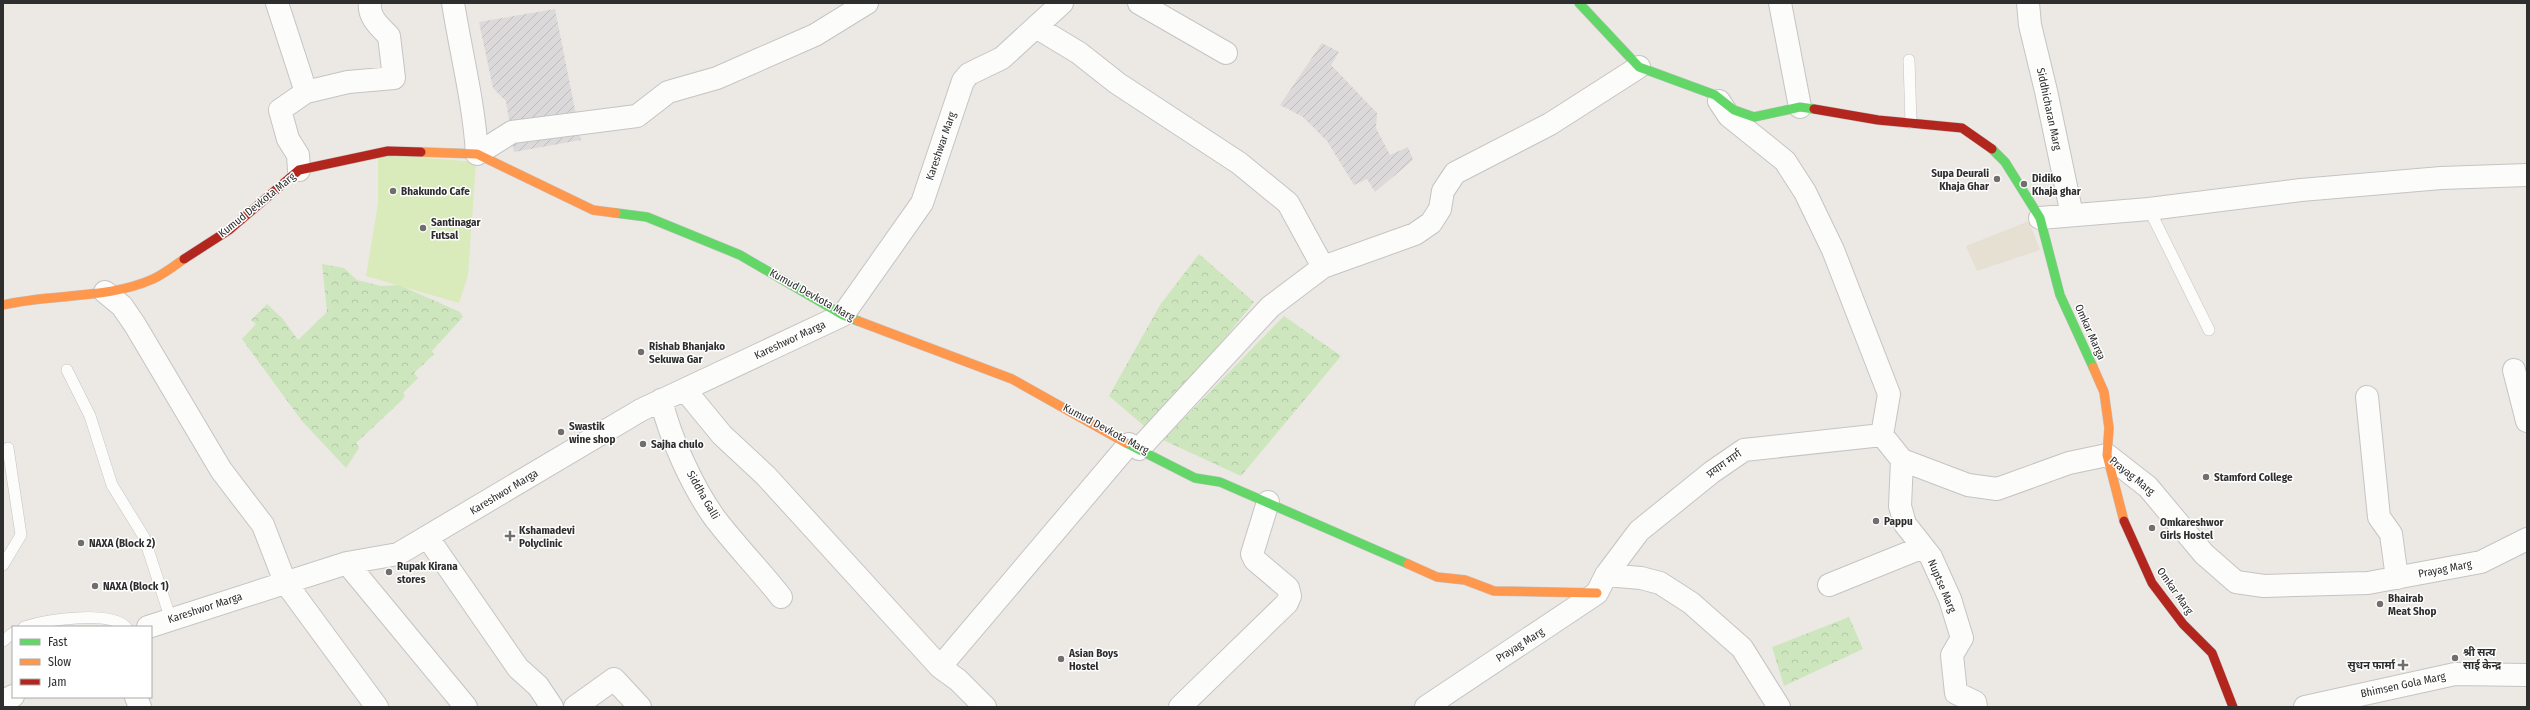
<svg xmlns="http://www.w3.org/2000/svg" width="2530" height="710" font-family="'Fira Sans Condensed','Noto Sans Devanagari',sans-serif">
<style>
.industrial{fill:url(#industrial-furrows)}
.education{fill:#e6e0d3}
.park{fill:url(#park-crowns)}
.pitch{fill:#d9eabb}
.lines{fill:none;stroke-linecap:round;stroke-linejoin:round}
.lane-casing{stroke:#c5c4c5;stroke-width:12}
.street-casing{stroke:#c5c4c5;stroke-width:24}
.fast-casing{stroke:#c5c4c5;stroke-width:10}
.slow-casing{stroke:#c5c4c5;stroke-width:10}
.jam-casing{stroke:#c5c4c5;stroke-width:10}
.lane{stroke:#fcfcfb;stroke-width:11}
.street{stroke:#fcfcfb;stroke-width:22}
.fast{stroke:#63d668;stroke-width:9}
.slow{stroke:#ff974d;stroke-width:9}
.jam{stroke:#b3261e;stroke-width:9}
.poi-dot{fill:#706f6e;stroke:#fff;stroke-width:1.5}
.labels{text-anchor:middle;dominant-baseline:central;stroke-width:3;stroke-linejoin:round;paint-order:stroke}
.street-label{font-size:11px;fill:#2e2e2e;stroke:#fff}
.poi-label{font-size:11px;font-weight:bold;fill:#2e2e2e;stroke:#fff;text-anchor:start}
</style>
<defs>
<pattern id="industrial-furrows" width="10" height="10" patternUnits="userSpaceOnUse"><rect width="10" height="10" fill="#dcd9db"/><path d="M-1 1l2-2M0 10L10 0M9 11l2-2" fill="none" stroke="#bdbbbc"/></pattern>
<pattern id="park-crowns" width="20" height="18" patternUnits="userSpaceOnUse"><rect width="20" height="18" fill="#cee6be"/><path d="M2 6a3 3 0 1 1 6 0M12 15a3 3 0 1 1 6 0" fill="none" stroke="#b1c6a4"/></pattern>
</defs>
<rect width="100%" height="100%" fill="#ece8e4"/>
<path class="industrial" d="M 555,9 L 581,140 L 514,152 L 506,101 L 493,88 L 479,22 Z
M 1322,43 L 1339,52 L 1331,65 L 1377,113 L 1376,128 L 1390,155 L 1408,147 L 1413,160 L 1375,192 L 1367,179 L 1354,185 L 1327,141 L 1303,117 L 1280,105 Z"/>
<path class="education" d="M 2029,221 L 2040,250 L 1977,271 L 1966,246 Z"/>
<path class="park" d="M 1199,254 L 1254,302 L 1150,431 L 1109,396 L 1160,305 Z
M 322,264 L 344,268 L 357,280 L 381,286 L 399,285 L 460,312 L 463,317 L 432,351 L 434,354 L 414,373 L 418,378 L 403,393 L 405,396 L 401,401 L 356,443 L 359,448 L 346,468 L 302,421 L 242,339 L 256,324 L 251,320 L 267,304 L 283,319 L 298,340 L 327,312 Z
M 1284,316 L 1341,356 L 1241,476 L 1163,440 Z
M 1849,617 L 1863,649 L 1784,686 L 1772,647 Z"/>
<path class="pitch" d="M 378,154 L 476,162 L 468,275 L 459,303 L 366,276 L 378,204 Z"/>
<g class="lines">
<defs>
<path id="lane" d="M 1909,60 L 1911,123
M 2149,209 L 2209,330
M 67,370 L 90,416 L 112,485 L 144,537 L 171,620
M 3,565 L 21,535 L 8,448
M 24,627 C 46,620 108,610 126,627
M 3,641 L 13,633"/>
<path id="street" d="M 277,3 L 306,92 L 280,110 L 288,139 L 298,155 L 299,170
M 453,3 C 461,53 474,103 477,154 L 512,132 L 637,116 L 668,92 L 717,78 L 815,35 L 867,3
M 1139,3 L 1226,53
M 1780,3 L 1800,107
M 2028,3 L 2030,25 L 2046,91 L 2072,215
M 1036,27 L 1079,53 L 1117,83 L 1239,163 L 1288,203 L 1323,267
M 306,92 L 348,82 L 394,78 L 389,36 C 380,27 368,17 370,3
M 1719,101 L 1729,116 L 1785,161 L 1805,192 L 1833,250 L 1889,394 L 1882,435
M 2040,218 L 2149,209 L 2301,190 L 2441,178 L 2527,175
M 105,292 L 122,306 L 135,325 L 221,470 L 263,525 L 285,582 L 377,707
M 2514,370 L 2527,421
M 685,390 L 722,435 L 766,476 L 940,667 L 958,680 L 985,707
M 2367,397 L 2379,517 L 2391,534 L 2397,578
M 661,400 C 670,437 692,486 714,517 C 735,545 760,570 781,597
M 1882,435 L 1902,460 L 1968,485 L 1997,489 L 2069,463 L 2107,455 L 2148,487 L 2204,554 L 2236,582 L 2264,586 L 2368,583 L 2481,562 L 2527,539
M 1139,449 L 1270,307 L 1323,267 L 1415,234 L 1431,223 L 1440,209 L 1443,191 L 1455,173 L 1550,124 L 1639,67
M 1902,460 L 1900,506 L 1905,524 L 1931,557 L 1950,599 L 1962,638 L 1952,655 L 1956,693 L 1975,702 L 1976,707
M 428,538 L 518,668 L 538,686 L 552,707
M 347,563 L 466,707
M 1606,575 L 1641,578 L 1660,583 L 1691,603 L 1742,648 L 1779,707
M 1829,585 L 1923,547
M 148,627 L 347,563 L 398,554 L 641,410 L 843,315 L 922,203 L 963,81 L 969,74 L 1002,58 L 1062,3
M 940,667 L 1129,444
M 136,697 L 140,707
M 3,701 L 13,696
M 575,707 L 614,679 L 640,707
M 1180,707 L 1287,603 L 1290,596 L 1288,588 L 1255,560 L 1252,554 L 1268,502
M 1426,707 L 1597,593 L 1606,575 L 1639,531 L 1712,472 L 1744,450 L 1882,435
M 2305,707 L 2455,674 L 2527,675"/>
<path id="fast" d="M 1579,3 L 1639,67 L 1715,95 L 1734,110 L 1754,117 L 1800,107 L 1814,109
M 1992,149 L 2005,162 L 2040,218 L 2060,295 L 2093,367
M 616,213 L 647,217 L 740,255 L 843,315 L 858,321
M 1126,443 L 1195,478 L 1220,482 L 1408,564"/>
<path id="slow" d="M 421,152 L 477,154 L 593,210 L 616,213
M 3,305 C 52,293 106,300 153,279 C 164,274 174,266 184,259
M 858,321 L 1012,379 L 1126,443
M 2093,367 L 2104,392 L 2109,428 L 2107,455 L 2124,521
M 1408,564 L 1437,577 L 1465,580 L 1494,591 L 1597,593"/>
<path id="jam" d="M 1814,109 L 1878,120 L 1962,128 L 1992,149
M 184,259 L 229,230 L 299,170 L 388,151 L 421,152
M 2124,521 L 2152,583 L 2183,624 L 2212,653 L 2233,707"/>
</defs>
<use href="#lane" class="lane-casing"/>
<use href="#street" class="street-casing"/>
<use href="#fast" class="fast-casing"/>
<use href="#slow" class="slow-casing"/>
<use href="#jam" class="jam-casing"/>
<use href="#lane" class="lane"/>
<use href="#street" class="street"/>
<use href="#fast" class="fast"/>
<use href="#slow" class="slow"/>
<use href="#jam" class="jam"/>
</g>
<g class="poi-dot">
<circle cx="1997" cy="179" r="4"/>
<circle cx="2024" cy="184" r="4"/>
<circle cx="393" cy="191" r="4"/>
<circle cx="423" cy="228" r="4"/>
<circle cx="641" cy="352" r="4"/>
<circle cx="561" cy="432" r="4"/>
<circle cx="643" cy="444" r="4"/>
<circle cx="2206" cy="477" r="4"/>
<circle cx="1876" cy="521" r="4"/>
<circle cx="2152" cy="528" r="4"/>
<path d="M508 530h4v4h4v4h-4v4h-4v-4h-4v-4h4z"/>
<circle cx="81" cy="543" r="4"/>
<circle cx="389" cy="572" r="4"/>
<circle cx="95" cy="586" r="4"/>
<circle cx="2380" cy="604" r="4"/>
<circle cx="2455" cy="658" r="4"/>
<circle cx="1061" cy="659" r="4"/>
<path d="M2401 659h4v4h4v4h-4v4h-4v-4h-4v-4h4z"/>
</g>
<g class="labels">
<g class="street-label">
<text transform="translate(2049 109) rotate(78)">Siddhicharan Marg</text>
<text transform="translate(941 146) rotate(-71)">Kareshwar Marg</text>
<text transform="translate(257 205) rotate(-39)">Kumud Devkota Marg</text>
<text transform="translate(812 295) rotate(29)">Kumud Devkota Marg</text>
<text transform="translate(2090 332) rotate(66)">Omkar Marga</text>
<text transform="translate(790 340) rotate(-25)">Kareshwor Marga</text>
<text transform="translate(1106 429) rotate(28)">Kumud Devkota Marg</text>
<text transform="translate(1724 464) rotate(-35)">प्रयाग मार्ग</text>
<text transform="translate(2132 476) rotate(39)">Prayag Marg</text>
<text transform="translate(504 492) rotate(-31)">Kareshwor Marga</text>
<text transform="translate(703 495) rotate(60)">Siddha Galli</text>
<text transform="translate(2445 569) rotate(-11)">Prayag Marg</text>
<text transform="translate(1942 586) rotate(67)">Nuptse Marg</text>
<text transform="translate(2175 591) rotate(55)">Omkar Marg</text>
<text transform="translate(205 608) rotate(-18)">Kareshwor Marga</text>
<text transform="translate(1520 645) rotate(-32)">Prayag Marg</text>
<text transform="translate(2403 685) rotate(-12)">Bhimsen Gola Marg</text>
</g>
<g class="poi-label">
<text x="1989" y="173" text-anchor="end">Supa Deurali<tspan x="1989" dy="13">Khaja Ghar</tspan></text>
<text x="2032" y="178">Didiko<tspan x="2032" dy="13">Khaja ghar</tspan></text>
<text x="401" y="191">Bhakundo Cafe</text>
<text x="431" y="222">Santinagar<tspan x="431" dy="13">Futsal</tspan></text>
<text x="649" y="346">Rishab Bhanjako<tspan x="649" dy="13">Sekuwa Gar</tspan></text>
<text x="569" y="426">Swastik<tspan x="569" dy="13">wine shop</tspan></text>
<text x="651" y="444">Sajha chulo</text>
<text x="2214" y="477">Stamford College</text>
<text x="1884" y="521">Pappu</text>
<text x="2160" y="522">Omkareshwor<tspan x="2160" dy="13">Girls Hostel</tspan></text>
<text x="519" y="530">Kshamadevi<tspan x="519" dy="13">Polyclinic</tspan></text>
<text x="89" y="543">NAXA (Block 2)</text>
<text x="397" y="566">Rupak Kirana<tspan x="397" dy="13">stores</tspan></text>
<text x="103" y="586">NAXA (Block 1)</text>
<text x="2388" y="598">Bhairab<tspan x="2388" dy="13">Meat Shop</tspan></text>
<text x="2463" y="652">श्री सत्य<tspan x="2463" dy="13">साई केन्द्र</tspan></text>
<text x="1069" y="653">Asian Boys<tspan x="1069" dy="13">Hostel</tspan></text>
<text x="2395" y="665" text-anchor="end">सुधन फार्मा</text>
</g>
</g>
<rect width="2530" height="710" fill="none" stroke="#2e2e2e" stroke-width="8"/>
<rect x="12" y="626" width="140" height="72" fill="#ffffff" stroke="#ababab"/>
<rect x="20" y="639" width="20" height="6" fill="#63d668" stroke="#ababab"/>
<text x="48" y="646" font-size="12" fill="#2e2e2e">Fast</text>
<rect x="20" y="659" width="20" height="6" fill="#ff974d" stroke="#ababab"/>
<text x="48" y="666" font-size="12" fill="#2e2e2e">Slow</text>
<rect x="20" y="679" width="20" height="6" fill="#b3261e" stroke="#ababab"/>
<text x="48" y="686" font-size="12" fill="#2e2e2e">Jam</text>
</svg>
